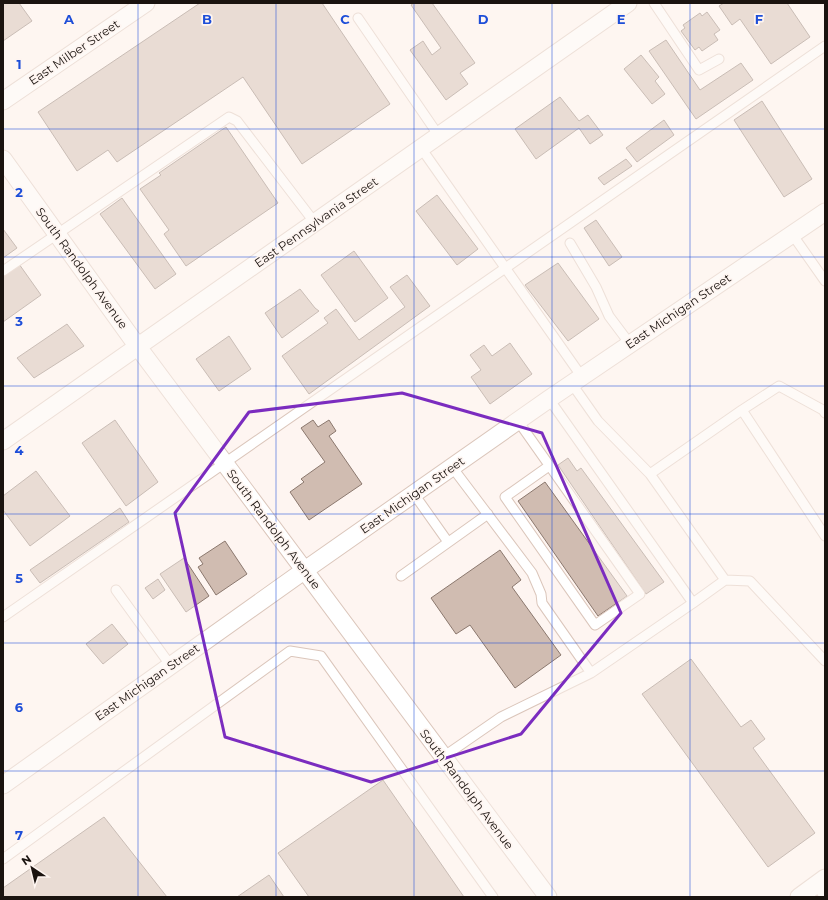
<svg xmlns="http://www.w3.org/2000/svg" width="828" height="900" font-family="Montserrat,sans-serif">
<style>
.building{fill:#d0bcb1;stroke:#8b786e}
.lines{fill:none;stroke-linecap:round;stroke-linejoin:round}
.lane-casing{stroke:#dbc6bb;stroke-width:11}
.street-casing{stroke:#dbc6bb;stroke-width:19}
.lane{stroke:#fff;stroke-width:9}
.street{stroke:#fff;stroke-width:17}
.marked{fill:none;stroke:#7b2cbf;stroke-width:3;stroke-linejoin:round}
.grid{fill:none;stroke:#1d4ed8;stroke-width:1;stroke-opacity:0.55}
.labels{text-anchor:middle;dominant-baseline:central;stroke-width:3.5;stroke-linejoin:round;paint-order:stroke}
.street-label{font-size:12px;fill:#1a130f;stroke:#fef5f1}
.grid-label{font-size:13px;text-anchor:middle;font-weight:bold;fill:#1d4ed8;stroke:#fef5f1;stroke-width:3.5;stroke-linejoin:round;paint-order:stroke}
</style>
<rect width="100%" height="100%" fill="#fef5f1"/>
<path class="building" d="M 3,3 L 19,3 L 32,21 L 3,41 Z
M 200,3 L 322,3 L 390,104 L 302,164 L 243,77 L 117,162 L 108,150 L 77,171 L 38,112 Z
M 414,3 L 432,3 L 475,63 L 460,73 L 468,84 L 446,100 L 410,50 L 423,41 L 432,55 L 441,48 L 411,5 Z
M 724,3 L 787,3 L 810,37 L 771,64 L 740,19 L 732,25 L 719,6 Z
M 707,12 L 720,30 L 714,34 L 718,40 L 702,51 L 699,47 L 695,50 L 681,31 L 685,28 L 683,25 L 700,13 L 702,16 Z
M 666,40 L 700,90 L 741,63 L 753,80 L 696,119 L 649,51 Z
M 641,55 L 659,77 L 655,81 L 665,94 L 652,104 L 624,69 Z
M 560,97 L 579,121 L 588,115 L 603,135 L 590,144 L 579,128 L 536,159 L 515,129 Z
M 762,101 L 812,179 L 784,197 L 734,120 Z
M 664,120 L 674,135 L 637,162 L 626,148 Z
M 226,127 L 278,203 L 186,266 L 164,234 L 169,230 L 140,189 L 161,175 L 159,173 Z
M 626,159 L 632,166 L 604,185 L 598,178 Z
M 437,195 L 478,249 L 457,265 L 416,211 Z
M 122,198 L 176,274 L 155,289 L 100,214 Z
M 596,220 L 622,257 L 609,266 L 584,228 Z
M 3,229 L 17,248 L 3,258 Z
M 354,251 L 388,298 L 355,322 L 321,275 Z
M 558,263 L 599,319 L 568,341 L 525,285 Z
M 19,264 L 41,295 L 3,322 L 3,276 Z
M 407,275 L 430,306 L 309,394 L 282,356 L 328,323 L 324,318 L 336,309 L 359,340 L 405,307 L 390,287 Z
M 300,289 L 315,308 L 319,311 L 282,338 L 265,313 Z
M 67,324 L 84,346 L 34,378 L 17,358 Z
M 229,336 L 251,369 L 219,391 L 196,359 Z
M 510,343 L 532,374 L 490,404 L 471,377 L 481,370 L 470,355 L 484,345 L 492,356 Z
M 115,420 L 158,482 L 126,506 L 82,443 Z
M 313,420 L 318,427 L 329,420 L 336,431 L 329,436 L 362,484 L 309,520 L 290,492 L 304,482 L 301,479 L 325,462 L 301,428 Z
M 568,458 L 577,471 L 581,468 L 664,582 L 646,594 L 558,465 Z
M 36,471 L 70,516 L 30,546 L 3,510 L 3,496 Z
M 545,482 L 627,596 L 598,616 L 518,501 Z
M 120,508 L 129,522 L 40,583 L 30,570 Z
M 225,541 L 247,574 L 216,595 L 198,567 L 203,564 L 199,558 Z
M 500,550 L 521,580 L 512,587 L 561,655 L 515,688 L 470,625 L 456,634 L 431,598 Z
M 184,558 L 209,596 L 186,612 L 160,574 Z
M 158,579 L 165,590 L 153,599 L 145,588 Z
M 112,624 L 128,644 L 103,664 L 86,644 Z
M 691,659 L 741,727 L 751,720 L 765,739 L 753,748 L 815,833 L 768,867 L 642,694 Z
M 383,780 L 464,897 L 309,897 L 278,853 Z
M 104,817 L 167,897 L 3,897 L 3,888 Z
M 269,875 L 284,897 L 237,897 Z"/>
<g class="lines">
<defs>
<path id="lane" d="M 654,3 L 699,70 L 719,59
M 358,18 L 439,136
M 421,148 L 582,377
M 792,234 L 825,281
M 570,243 L 596,287 L 609,316 L 630,344
M 3,271 L 229,117 L 237,121 L 315,223
M 572,384 L 598,421 L 650,474 L 725,580 L 750,581 L 825,661
M 549,399 L 693,603 L 591,673
M 742,410 L 825,536
M 518,421 L 640,594 L 595,625 L 505,497 L 549,466
M 650,474 L 742,410 L 779,386 L 823,410 L 825,413
M 414,494 L 448,542
M 401,576 L 488,514
M 116,590 L 171,666
M 693,603 L 725,580
M 3,617 L 825,46
M 443,757 L 501,717 L 591,673 L 542,603 L 541,594 L 532,573 L 452,467
M 3,859 L 290,651 L 321,656 L 493,897
M 816,885 L 825,897"/>
<path id="street" d="M 3,101 L 146,3
M 3,159 L 138,347 L 548,897
M 3,441 L 628,3
M 3,785 L 305,570 L 549,399 L 825,212
M 799,897 L 825,878"/>
</defs>
<use href="#lane" class="lane-casing"/>
<use href="#street" class="street-casing"/>
<use href="#lane" class="lane"/>
<use href="#street" class="street"/>
</g>
<path d="M0 0H828V900H0ZM 402,393 L 542,433 L 621,613 L 521,734 L 371,782 L 225,737 L 175,513 L 249,412 Z" fill="#fef5f1" fill-opacity=".55" fill-rule="evenodd"/>
<path class="marked" d="M 402,393 L 542,433 L 621,613 L 521,734 L 371,782 L 225,737 L 175,513 L 249,412 Z"/>
<path class="grid" d="M 138,3 L 138,897M 276,3 L 276,897M 414,3 L 414,897M 552,3 L 552,897M 690,3 L 690,897M 3,129 L 825,129M 3,257 L 825,257M 3,386 L 825,386M 3,514 L 825,514M 3,643 L 825,643M 3,771 L 825,771"/>
<g class="labels">
<g class="street-label">
<text transform="translate(74 52) rotate(-34)">East Milber Street</text>
<text transform="translate(316 222) rotate(-35)">East Pennsylvania Street</text>
<text transform="translate(82 268) rotate(54)">South Randolph Avenue</text>
<text transform="translate(678 311) rotate(-34)">East Michigan Street</text>
<text transform="translate(412 495) rotate(-35)">East Michigan Street</text>
<text transform="translate(274 529) rotate(53)">South Randolph Avenue</text>
<text transform="translate(147 682) rotate(-35)">East Michigan Street</text>
<text transform="translate(467 789) rotate(53)">South Randolph Avenue</text>
</g>
</g>
<g class="grid-label">
<text x="69" y="24">A</text>
<text x="207" y="24">B</text>
<text x="345" y="24">C</text>
<text x="483" y="24">D</text>
<text x="621" y="24">E</text>
<text x="759" y="24">F</text>
<text x="19" y="69">1</text>
<text x="19" y="197">2</text>
<text x="19" y="326">3</text>
<text x="19" y="455">4</text>
<text x="19" y="583">5</text>
<text x="19" y="712">6</text>
<text x="19" y="840">7</text>
</g>
<rect width="828" height="900" fill="none" stroke="#1a130f" stroke-width="8"/>
<g transform="translate(32 868) rotate(325)" stroke="#fef5f1" stroke-width="3" paint-order="stroke">
<path d="M0-3L7 15L0 10L-7 15Z" fill="#1a130f"/>
<text y="-6" font-size="11" font-weight="bold" text-anchor="middle" fill="#1a130f">N</text>
</g>
</svg>
